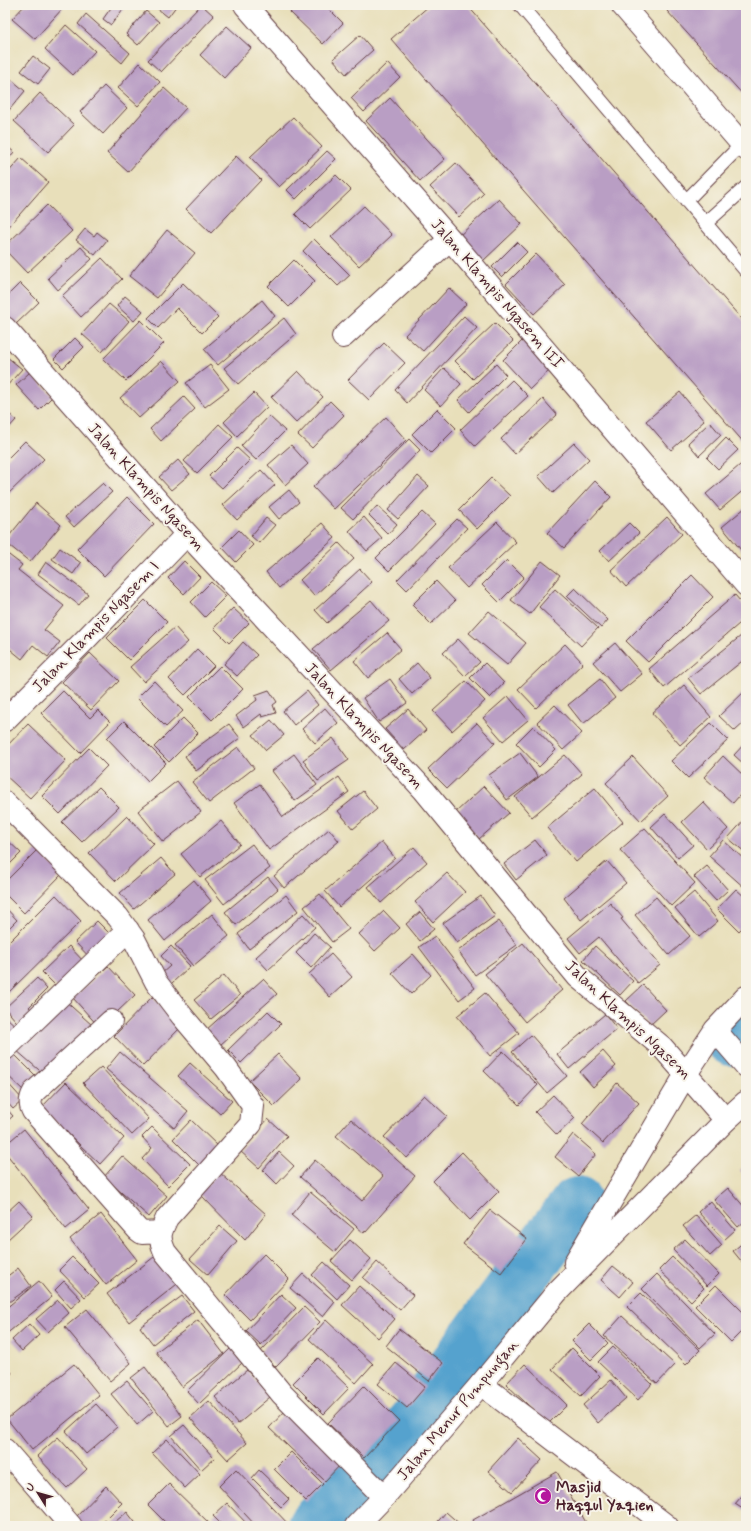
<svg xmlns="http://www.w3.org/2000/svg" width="751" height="1531" font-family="Mynerve,sans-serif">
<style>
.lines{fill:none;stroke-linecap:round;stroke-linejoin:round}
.river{stroke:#55a2ce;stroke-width:54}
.building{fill:#b99ec4}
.lane-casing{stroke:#623c40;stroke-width:15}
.street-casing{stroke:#623c40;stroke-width:24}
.secondary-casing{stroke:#623c40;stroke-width:24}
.lane{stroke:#fff;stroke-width:13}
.street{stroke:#fff;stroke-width:22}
.secondary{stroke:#fff;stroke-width:22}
.labels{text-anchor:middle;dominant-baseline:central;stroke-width:4;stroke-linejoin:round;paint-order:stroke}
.street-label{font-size:16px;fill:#4a1f2b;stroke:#f7f3e8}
.poi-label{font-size:16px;font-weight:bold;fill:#4a1f2b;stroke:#f7f3e8;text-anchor:start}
</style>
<rect width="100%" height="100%" fill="#f7f3e8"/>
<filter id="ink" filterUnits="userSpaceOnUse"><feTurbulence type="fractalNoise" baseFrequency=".025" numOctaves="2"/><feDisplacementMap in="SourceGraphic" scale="8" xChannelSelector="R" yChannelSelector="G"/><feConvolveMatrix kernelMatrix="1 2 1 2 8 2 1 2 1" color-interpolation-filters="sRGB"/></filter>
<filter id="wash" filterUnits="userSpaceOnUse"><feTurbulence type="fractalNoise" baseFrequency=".012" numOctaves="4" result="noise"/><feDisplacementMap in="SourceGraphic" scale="16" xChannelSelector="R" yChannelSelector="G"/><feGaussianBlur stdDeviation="0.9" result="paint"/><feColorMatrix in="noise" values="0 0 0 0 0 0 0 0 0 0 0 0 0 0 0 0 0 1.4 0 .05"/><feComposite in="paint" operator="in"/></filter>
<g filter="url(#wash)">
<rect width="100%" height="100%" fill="#e8dfba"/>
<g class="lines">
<path class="river" d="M 731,1039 L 746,1024
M 314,1526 L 365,1478 L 415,1421 L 523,1274 L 577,1204"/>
</g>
<g id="blocks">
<path class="building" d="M 25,5 L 59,5 L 63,8 L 35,39 L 12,19 Z
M 113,5 L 126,5 L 111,25 L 103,19 Z
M 153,5 L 177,5 L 168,17 Z
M 201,5 L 202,5 L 214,16 L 161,72 L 148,60 Z
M 297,5 L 325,5 L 343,23 L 323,44 L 290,12 Z
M 430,5 L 467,5 L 746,324 L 746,445 L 391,39 Z
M 674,5 L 746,5 L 746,98 L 667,11 Z
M 146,11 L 159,22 L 138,45 L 126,34 Z
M 86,14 L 130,53 L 122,63 L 78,24 Z
M 66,25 L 95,51 L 73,75 L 45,49 Z
M 227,26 L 251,48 L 224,78 L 200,55 Z
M 360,35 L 373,50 L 346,74 L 333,59 Z
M 33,56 L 50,69 L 38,84 L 21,71 Z
M 140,63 L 160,82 L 138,106 L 118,88 Z
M 387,63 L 400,77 L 364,112 L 351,98 Z
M 12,80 L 25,91 L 5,115 L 5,89 Z
M 104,86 L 127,108 L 103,134 L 80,112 Z
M 164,88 L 186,108 L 128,172 L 107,153 Z
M 40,93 L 74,125 L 48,152 L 14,121 Z
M 390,98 L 445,159 L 420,181 L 366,121 Z
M 293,117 L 322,147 L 279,187 L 250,157 Z
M 5,145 L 14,152 L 5,163 Z
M 327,151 L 336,159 L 296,199 L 287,190 Z
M 236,156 L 261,180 L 211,233 L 186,209 Z
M 21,158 L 48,182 L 5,231 L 5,176 Z
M 456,163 L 484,193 L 459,217 L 430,187 Z
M 336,175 L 351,190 L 310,229 L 295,214 Z
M 499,199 L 522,224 L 483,261 L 459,236 Z
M 47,205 L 72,231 L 27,273 L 5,250 L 5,246 Z
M 364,206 L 392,235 L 359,266 L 331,237 Z
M 85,229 L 94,236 L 97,232 L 107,240 L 95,255 L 76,240 Z
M 167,230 L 195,253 L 157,298 L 129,276 Z
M 314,239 L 350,275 L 338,286 L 303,251 Z
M 517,242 L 527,252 L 502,277 L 492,267 Z
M 81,247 L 92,259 L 58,290 L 48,278 Z
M 536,254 L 565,285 L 534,314 L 506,284 Z
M 102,258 L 122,279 L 81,317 L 62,296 Z
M 294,260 L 315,281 L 289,307 L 268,286 Z
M 20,283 L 39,302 L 15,325 L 5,314 L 5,298 Z
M 183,283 L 218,317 L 202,333 L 177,308 L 158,328 L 148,318 Z
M 449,288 L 466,304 L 423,351 L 405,335 Z
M 125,296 L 143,311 L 134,321 L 117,306 Z
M 262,300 L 275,316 L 218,365 L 204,349 Z
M 109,304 L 129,321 L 102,352 L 82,334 Z
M 464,316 L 477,328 L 407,403 L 395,390 Z
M 284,318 L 296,334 L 238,384 L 224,368 Z
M 141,320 L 164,343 L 126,381 L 103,359 Z
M 495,323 L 513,341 L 473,379 L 455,361 Z
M 75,338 L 84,347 L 63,368 L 54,359 Z
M 523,340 L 551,369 L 530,389 L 503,360 Z
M 384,343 L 405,363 L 369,400 L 348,380 Z
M 7,357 L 22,369 L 5,388 L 5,358 Z
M 161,361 L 180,381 L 139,418 L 120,398 Z
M 496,364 L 506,375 L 469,412 L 458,400 Z
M 210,365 L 229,389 L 205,407 L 186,383 Z
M 444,368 L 461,384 L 441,406 L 424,390 Z
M 298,371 L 323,397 L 296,423 L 271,397 Z
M 30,372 L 53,396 L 39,410 L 16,385 Z
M 512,380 L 528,396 L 475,446 L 460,430 Z
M 680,392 L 704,421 L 671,450 L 646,421 Z
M 254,393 L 267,407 L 237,436 L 224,422 Z
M 184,397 L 195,409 L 161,441 L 150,429 Z
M 543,399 L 557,415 L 515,454 L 501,439 Z
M 330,401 L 344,415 L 312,448 L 298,435 Z
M 437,409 L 456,428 L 431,453 L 412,434 Z
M 5,410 L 16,420 L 5,432 Z
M 269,416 L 285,431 L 256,460 L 241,446 Z
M 386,417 L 406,440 L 334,509 L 313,487 Z
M 710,422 L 721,435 L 699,456 L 688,443 Z
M 219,424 L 233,437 L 197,473 L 184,461 Z
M 726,438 L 738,450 L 718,469 L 707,458 Z
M 409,439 L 420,450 L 353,519 L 341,508 Z
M 25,441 L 44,459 L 5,497 L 5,461 Z
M 574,443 L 589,459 L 553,493 L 538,476 Z
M 291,445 L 308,464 L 285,485 L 268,465 Z
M 237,448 L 250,460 L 222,488 L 209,476 Z
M 178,460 L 190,474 L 171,490 L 159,477 Z
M 746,460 L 746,488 L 720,510 L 706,494 Z
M 261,470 L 275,485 L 237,520 L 223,505 Z
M 418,476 L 429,486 L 398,519 L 388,510 Z
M 491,478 L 510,496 L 477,529 L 459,510 Z
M 595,481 L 611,497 L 564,548 L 547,533 Z
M 103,483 L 112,492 L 74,527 L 65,517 Z
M 289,490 L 299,502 L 279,519 L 269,507 Z
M 127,497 L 154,524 L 104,576 L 77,549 Z
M 36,503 L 61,525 L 30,562 L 5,542 L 5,541 Z
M 377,506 L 397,524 L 388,534 L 369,515 Z
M 746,507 L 746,556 L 722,527 Z
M 422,512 L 435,524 L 389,571 L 376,558 Z
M 364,517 L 382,538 L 367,551 L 349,531 Z
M 667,517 L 682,534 L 626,587 L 611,570 Z
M 266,518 L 275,525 L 259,543 L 251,536 Z
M 457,519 L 467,528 L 407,590 L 397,580 Z
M 497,522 L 516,542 L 467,588 L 448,568 Z
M 322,523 L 335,538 L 279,588 L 266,572 Z
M 629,523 L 639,533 L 609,561 L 600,551 Z
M 239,530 L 253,545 L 236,562 L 222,547 Z
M 339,543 L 354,559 L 314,596 L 300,580 Z
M 60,548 L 81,563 L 73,574 L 52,559 Z
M 5,552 L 22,565 L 18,570 L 64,606 L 44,630 L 60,642 L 48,657 L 33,645 L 22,659 L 5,645 Z
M 507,560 L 524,577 L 499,602 L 482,585 Z
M 184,561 L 200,577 L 184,594 L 168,578 Z
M 542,561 L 560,575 L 530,614 L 511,600 Z
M 46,562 L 88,594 L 79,605 L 38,574 Z
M 360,569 L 372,582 L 327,623 L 315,610 Z
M 692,575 L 713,597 L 648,662 L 626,641 Z
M 436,581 L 455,601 L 431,624 L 412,605 Z
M 211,582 L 226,596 L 205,617 L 191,602 Z
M 575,588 L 608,620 L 601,628 L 567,596 Z
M 555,589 L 598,628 L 581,646 L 539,607 Z
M 735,595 L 746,608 L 746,618 L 664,688 L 649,669 Z
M 145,600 L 167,622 L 129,660 L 107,638 Z
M 371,600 L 389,621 L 331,670 L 313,649 Z
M 233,608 L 249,623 L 229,643 L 214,628 Z
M 489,611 L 526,643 L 507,665 L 469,633 Z
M 175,627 L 188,642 L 144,682 L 130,667 Z
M 746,632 L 746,658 L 701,694 L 688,678 Z
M 387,633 L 401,649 L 368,678 L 354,661 Z
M 458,639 L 480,662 L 465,676 L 443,653 Z
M 243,642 L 257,655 L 237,676 L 224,664 Z
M 615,643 L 642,674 L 620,692 L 593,662 Z
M 565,644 L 583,663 L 536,708 L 518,689 Z
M 197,649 L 214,666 L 185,695 L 169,679 Z
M 90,653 L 119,681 L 91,710 L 62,682 Z
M 417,663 L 430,678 L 412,694 L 399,679 Z
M 485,663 L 504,683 L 490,698 L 470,678 Z
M 220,666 L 243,689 L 212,720 L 189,697 Z
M 390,679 L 407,703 L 379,722 L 363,698 Z
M 600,679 L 615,698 L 583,724 L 568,705 Z
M 154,681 L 183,711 L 166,727 L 137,698 Z
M 466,681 L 485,701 L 452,731 L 433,711 Z
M 684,685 L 711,717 L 680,745 L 652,713 Z
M 269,690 L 277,702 L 273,705 L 276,713 L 262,717 L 261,714 L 244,727 L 236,716 L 257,700 L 255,695 Z
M 746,690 L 746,721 L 735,731 L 719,716 Z
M 63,691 L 90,718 L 98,710 L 110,722 L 80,753 L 41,713 Z
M 307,691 L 318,705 L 294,725 L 283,711 Z
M 508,696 L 528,720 L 503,741 L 483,718 Z
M 555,705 L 582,733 L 563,750 L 537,722 Z
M 325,708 L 338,723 L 315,743 L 302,729 Z
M 408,709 L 426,730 L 404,750 L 385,729 Z
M 183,718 L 198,733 L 169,762 L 154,747 Z
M 271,720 L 284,735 L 266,750 L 253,735 Z
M 124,721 L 166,763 L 148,781 L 107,738 Z
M 477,723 L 495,743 L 447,788 L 428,769 Z
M 711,723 L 728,740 L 688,778 L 671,761 Z
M 28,724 L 66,760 L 30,798 L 5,775 L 5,748 Z
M 229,724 L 240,738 L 196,771 L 185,756 Z
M 533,726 L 556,750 L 539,767 L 516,743 Z
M 333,738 L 349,760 L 318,781 L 303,760 Z
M 746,742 L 746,766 L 734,755 Z
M 238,747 L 254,768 L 209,803 L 192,782 Z
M 89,748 L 107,766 L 60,814 L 42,796 Z
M 520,753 L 538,777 L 507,800 L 489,775 Z
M 294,754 L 317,785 L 295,801 L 272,771 Z
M 565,755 L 582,774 L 532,817 L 515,797 Z
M 723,756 L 746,778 L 746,788 L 733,803 L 704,777 Z
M 633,757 L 668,796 L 641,821 L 606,783 Z
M 339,777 L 349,792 L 269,850 L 234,803 L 260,784 L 283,817 Z
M 177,781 L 201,812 L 163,842 L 138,811 Z
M 484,786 L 509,813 L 479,839 L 455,813 Z
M 99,787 L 119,807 L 82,842 L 62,822 Z
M 595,788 L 623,822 L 576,862 L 547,828 Z
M 363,791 L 377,809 L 353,829 L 338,811 Z
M 703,802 L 728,829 L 707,849 L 682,822 Z
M 665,814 L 693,845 L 678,858 L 651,827 Z
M 127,816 L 154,844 L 116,881 L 89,853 Z
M 746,818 L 746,853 L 728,838 Z
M 221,821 L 240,844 L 200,877 L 181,854 Z
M 645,828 L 695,883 L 671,906 L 620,850 Z
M 329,829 L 339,841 L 284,888 L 274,876 Z
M 5,838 L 21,853 L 5,869 Z
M 535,840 L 547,855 L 516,880 L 504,864 Z
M 723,840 L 746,861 L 746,889 L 709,856 Z
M 382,842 L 395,858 L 339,907 L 325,891 Z
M 252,844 L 270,868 L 224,904 L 205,880 Z
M 414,847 L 427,862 L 381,903 L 368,887 Z
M 37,850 L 62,874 L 24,913 L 5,894 L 5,882 Z
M 161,858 L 175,874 L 134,909 L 120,893 Z
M 607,861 L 626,883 L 581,920 L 564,898 Z
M 707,866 L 728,890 L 716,901 L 694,877 Z
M 447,873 L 465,892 L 433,922 L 415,902 Z
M 268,877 L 278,889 L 236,925 L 225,912 Z
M 194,880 L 211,901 L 165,941 L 148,920 Z
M 736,889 L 746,898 L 746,924 L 739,931 L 717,909 Z
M 694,892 L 718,921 L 699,937 L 675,908 Z
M 320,894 L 349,929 L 332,942 L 304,907 Z
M 56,895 L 81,921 L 5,996 L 5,946 Z
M 286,895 L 298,911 L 249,949 L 238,934 Z
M 481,896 L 495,916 L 457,943 L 443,923 Z
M 656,897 L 690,936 L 669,955 L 635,915 Z
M 610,903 L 623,918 L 621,919 L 660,965 L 638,983 L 599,937 L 580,953 L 568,938 Z
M 5,907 L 17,920 L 5,932 Z
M 384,911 L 400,928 L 375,951 L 359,934 Z
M 420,912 L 434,929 L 420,941 L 406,924 Z
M 212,914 L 229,936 L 193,966 L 175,945 Z
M 303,914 L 315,927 L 268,970 L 256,957 Z
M 97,921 L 115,939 L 93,961 L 75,942 Z
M 499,921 L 517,945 L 475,975 L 458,951 Z
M 314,933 L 330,947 L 311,968 L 296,953 Z
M 435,936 L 475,988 L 459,1000 L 419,947 Z
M 523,943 L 562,990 L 525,1022 L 485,974 Z
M 69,946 L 86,964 L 59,989 L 42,972 Z
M 171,946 L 190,966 L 171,984 L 161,974 L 170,966 L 161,956 Z
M 595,946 L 633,981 L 620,995 L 583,960 Z
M 331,954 L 352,977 L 330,997 L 309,974 Z
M 413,954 L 431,975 L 411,994 L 392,973 Z
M 108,966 L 135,995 L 100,1028 L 73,998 Z
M 224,975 L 240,995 L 211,1019 L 194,1000 Z
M 37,978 L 47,989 L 29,1007 L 35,1014 L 21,1027 L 5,1008 Z
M 263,979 L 277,994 L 220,1045 L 206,1030 Z
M 643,985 L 666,1010 L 649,1026 L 626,1001 Z
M 485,993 L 519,1033 L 490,1056 L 457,1016 Z
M 152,997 L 181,1027 L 143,1066 L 114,1036 Z
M 62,998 L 92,1025 L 46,1076 L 16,1050 Z
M 268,1011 L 281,1024 L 241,1063 L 228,1050 Z
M 605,1014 L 617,1029 L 569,1069 L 557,1054 Z
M 5,1016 L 20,1030 L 5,1045 Z
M 531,1035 L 567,1076 L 547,1093 L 512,1052 Z
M 11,1051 L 37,1077 L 24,1091 L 5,1073 L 5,1057 Z
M 503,1051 L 538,1085 L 519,1105 L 484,1071 Z
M 603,1051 L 616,1066 L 593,1087 L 580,1072 Z
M 120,1052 L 188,1111 L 174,1128 L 106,1069 Z
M 278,1054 L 302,1079 L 274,1106 L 249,1081 Z
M 190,1063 L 232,1101 L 220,1114 L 178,1076 Z
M 101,1067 L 149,1119 L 132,1135 L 83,1083 Z
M 5,1080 L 23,1100 L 13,1109 L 5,1100 Z
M 66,1082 L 124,1138 L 100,1164 L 41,1108 Z
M 617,1083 L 639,1103 L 603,1143 L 582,1124 Z
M 424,1095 L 447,1116 L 407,1158 L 384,1137 Z
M 553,1095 L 575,1118 L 557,1135 L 535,1112 Z
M 5,1107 L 13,1116 L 5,1123 Z
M 268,1119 L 287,1136 L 259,1168 L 240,1151 Z
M 351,1119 L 415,1176 L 366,1232 L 365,1231 L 364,1233 L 300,1177 L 315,1160 L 362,1201 L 383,1176 L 336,1136 Z
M 191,1120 L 220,1148 L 201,1167 L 173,1139 Z
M 152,1127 L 190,1164 L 168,1186 L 142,1159 L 152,1148 L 142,1137 Z
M 24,1129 L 89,1210 L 66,1229 L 5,1152 L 5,1145 Z
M 573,1134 L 596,1154 L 578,1176 L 555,1157 Z
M 279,1152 L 294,1166 L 277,1184 L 263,1170 Z
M 462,1152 L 499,1191 L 470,1220 L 433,1181 Z
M 122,1156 L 167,1196 L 149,1217 L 104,1177 Z
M 746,1165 L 746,1178 L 740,1170 Z
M 219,1172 L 266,1214 L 245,1240 L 199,1193 Z
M 728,1188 L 746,1209 L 746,1220 L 738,1227 L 714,1200 Z
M 310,1192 L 354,1229 L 335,1252 L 291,1215 Z
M 19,1201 L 33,1216 L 7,1240 L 5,1239 L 5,1214 Z
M 710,1201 L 735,1230 L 724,1240 L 698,1212 Z
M 490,1210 L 527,1239 L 501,1273 L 463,1244 Z
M 101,1214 L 137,1260 L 106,1285 L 70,1239 Z
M 696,1215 L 722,1245 L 710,1256 L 683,1226 Z
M 220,1226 L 237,1241 L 208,1275 L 190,1259 Z
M 685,1239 L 719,1274 L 707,1286 L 673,1250 Z
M 350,1240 L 371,1259 L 352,1280 L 331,1261 Z
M 746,1240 L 746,1267 L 733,1251 Z
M 159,1253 L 181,1281 L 129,1322 L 107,1294 Z
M 264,1254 L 289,1279 L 250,1320 L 225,1295 Z
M 72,1257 L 99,1284 L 85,1297 L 59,1270 Z
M 672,1257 L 704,1288 L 691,1301 L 659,1270 Z
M 324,1262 L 349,1285 L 337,1299 L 312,1275 Z
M 377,1262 L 413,1295 L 400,1310 L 363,1278 Z
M 613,1266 L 633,1282 L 620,1297 L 601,1280 Z
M 18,1268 L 31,1286 L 5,1305 L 5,1278 Z
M 303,1274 L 335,1302 L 323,1317 L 290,1288 Z
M 657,1274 L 715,1334 L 700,1348 L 642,1289 Z
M 39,1281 L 52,1297 L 5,1335 L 5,1309 Z
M 64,1281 L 81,1299 L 71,1308 L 55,1290 Z
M 716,1285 L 746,1315 L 746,1327 L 731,1342 L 695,1306 Z
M 359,1286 L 395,1319 L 378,1338 L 342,1305 Z
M 641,1293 L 700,1350 L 686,1364 L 627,1307 Z
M 281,1294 L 296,1308 L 261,1345 L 246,1331 Z
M 182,1296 L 194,1311 L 153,1344 L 140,1327 Z
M 58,1300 L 69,1313 L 48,1332 L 36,1319 Z
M 304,1307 L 320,1322 L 276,1367 L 260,1352 Z
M 87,1309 L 131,1363 L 110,1381 L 65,1327 Z
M 622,1316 L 675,1365 L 657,1384 L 604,1336 Z
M 198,1320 L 224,1354 L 182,1387 L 156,1352 Z
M 326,1320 L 373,1364 L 356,1383 L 309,1339 Z
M 29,1324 L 39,1335 L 22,1351 L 12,1340 Z
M 589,1324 L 608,1343 L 591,1360 L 572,1341 Z
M 399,1329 L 443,1363 L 429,1381 L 386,1346 Z
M 613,1347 L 652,1384 L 638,1400 L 598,1362 Z
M 231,1348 L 244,1361 L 199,1404 L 187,1391 Z
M 572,1348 L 600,1376 L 581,1396 L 552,1369 Z
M 318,1358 L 349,1388 L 324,1414 L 293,1383 Z
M 396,1363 L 425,1387 L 407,1408 L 378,1384 Z
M 74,1364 L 99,1395 L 32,1450 L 7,1419 Z
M 525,1364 L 567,1405 L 548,1424 L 506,1384 Z
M 5,1365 L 12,1373 L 5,1379 Z
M 145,1367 L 182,1416 L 169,1426 L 131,1378 Z
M 247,1370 L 270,1397 L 238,1424 L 215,1397 Z
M 611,1380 L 626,1398 L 598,1423 L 583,1405 Z
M 127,1381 L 153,1411 L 137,1425 L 111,1394 Z
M 364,1386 L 399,1421 L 364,1458 L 328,1423 Z
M 209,1401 L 247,1443 L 228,1460 L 190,1418 Z
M 96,1404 L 117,1427 L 86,1454 L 66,1431 Z
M 286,1410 L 342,1463 L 325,1481 L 269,1428 Z
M 184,1425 L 214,1458 L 201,1470 L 171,1436 Z
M 58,1437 L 87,1469 L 67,1488 L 37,1456 Z
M 518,1438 L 542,1460 L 512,1492 L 488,1471 Z
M 167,1439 L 200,1474 L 185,1488 L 152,1453 Z
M 291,1452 L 323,1484 L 306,1501 L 274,1469 Z
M 236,1469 L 290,1526 L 256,1526 L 219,1486 Z
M 259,1470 L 289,1499 L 281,1507 L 252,1478 Z
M 557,1472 L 588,1526 L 476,1526 L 473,1520 Z
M 169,1484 L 211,1525 L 210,1526 L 169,1526 L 148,1505 Z
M 106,1486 L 122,1503 L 99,1526 L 83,1526 L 75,1518 Z
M 746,1491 L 746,1511 L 735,1504 Z
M 227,1503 L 249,1526 L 223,1526 L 213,1516 Z
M 127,1512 L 138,1526 L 110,1526 Z
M 446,1512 L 462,1526 L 434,1526 Z"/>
</g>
</g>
<g filter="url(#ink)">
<use href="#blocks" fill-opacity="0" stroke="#623c40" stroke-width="1"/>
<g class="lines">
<defs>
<path id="lane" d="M 520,5 L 746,271
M 686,201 L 742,144
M 706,223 L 746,187"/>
<path id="street" d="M 245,5 L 450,239 L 746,585
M 5,328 L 187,534 L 424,790 L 578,977 L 662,1047 L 726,1120
M 343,337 L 450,239
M 5,720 L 84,641 L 187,534
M 5,803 L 118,917 L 134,939 L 156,982 L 182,1016 L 226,1068 L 253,1106 L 251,1124 L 167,1218 C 160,1233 158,1236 165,1252 L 282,1394 L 384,1497
M 111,1021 L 34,1092 C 30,1099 29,1104 33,1111 L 138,1230 L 142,1233 L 160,1232
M 5,1049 L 128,930
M 481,1384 L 667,1526
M 5,1450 L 71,1526"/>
<path id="secondary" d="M 622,5 L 746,149
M 715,1030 L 746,1066
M 575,1262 L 686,1074 L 715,1030 L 746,997
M 356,1526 L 384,1497 L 481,1384 L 557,1292 L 726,1120 L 746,1102"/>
</defs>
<use href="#lane" class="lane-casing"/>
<use href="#street" class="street-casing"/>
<use href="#secondary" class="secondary-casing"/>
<use href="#lane" class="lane"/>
<use href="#street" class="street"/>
<use href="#secondary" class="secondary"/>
</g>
</g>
<defs>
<symbol id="mosque-disc" viewBox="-11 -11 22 22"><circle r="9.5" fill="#b5179e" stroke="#f7f3e8"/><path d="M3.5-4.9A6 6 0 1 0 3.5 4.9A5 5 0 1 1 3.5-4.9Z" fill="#fff"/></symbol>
</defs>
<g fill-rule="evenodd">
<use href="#mosque-disc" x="533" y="1486" width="20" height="20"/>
</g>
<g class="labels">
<g class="street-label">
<text transform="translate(497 294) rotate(49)">Jalan Klampis Ngasem III</text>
<text transform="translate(146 487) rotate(48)">Jalan Klampis Ngasem</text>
<text transform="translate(96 627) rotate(-46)">Jalan Klampis Ngasem I</text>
<text transform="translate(364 726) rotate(47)">Jalan Klampis Ngasem</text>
<text transform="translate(628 1020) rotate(43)">Jalan Klampis Ngasem</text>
<text transform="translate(458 1410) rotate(-50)">Jalan Menur Pumpungan</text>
</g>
<g class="poi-label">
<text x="556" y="1487">Masjid<tspan x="556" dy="18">Haqqul Yaqien</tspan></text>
</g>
</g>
<rect width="751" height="1531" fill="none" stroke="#f7f3e8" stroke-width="20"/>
<g transform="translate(38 1493) rotate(307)" stroke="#f7f3e8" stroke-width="3" paint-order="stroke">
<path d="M0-3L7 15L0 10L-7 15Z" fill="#4a1f2b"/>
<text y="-6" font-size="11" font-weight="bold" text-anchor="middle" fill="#4a1f2b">U</text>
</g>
</svg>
